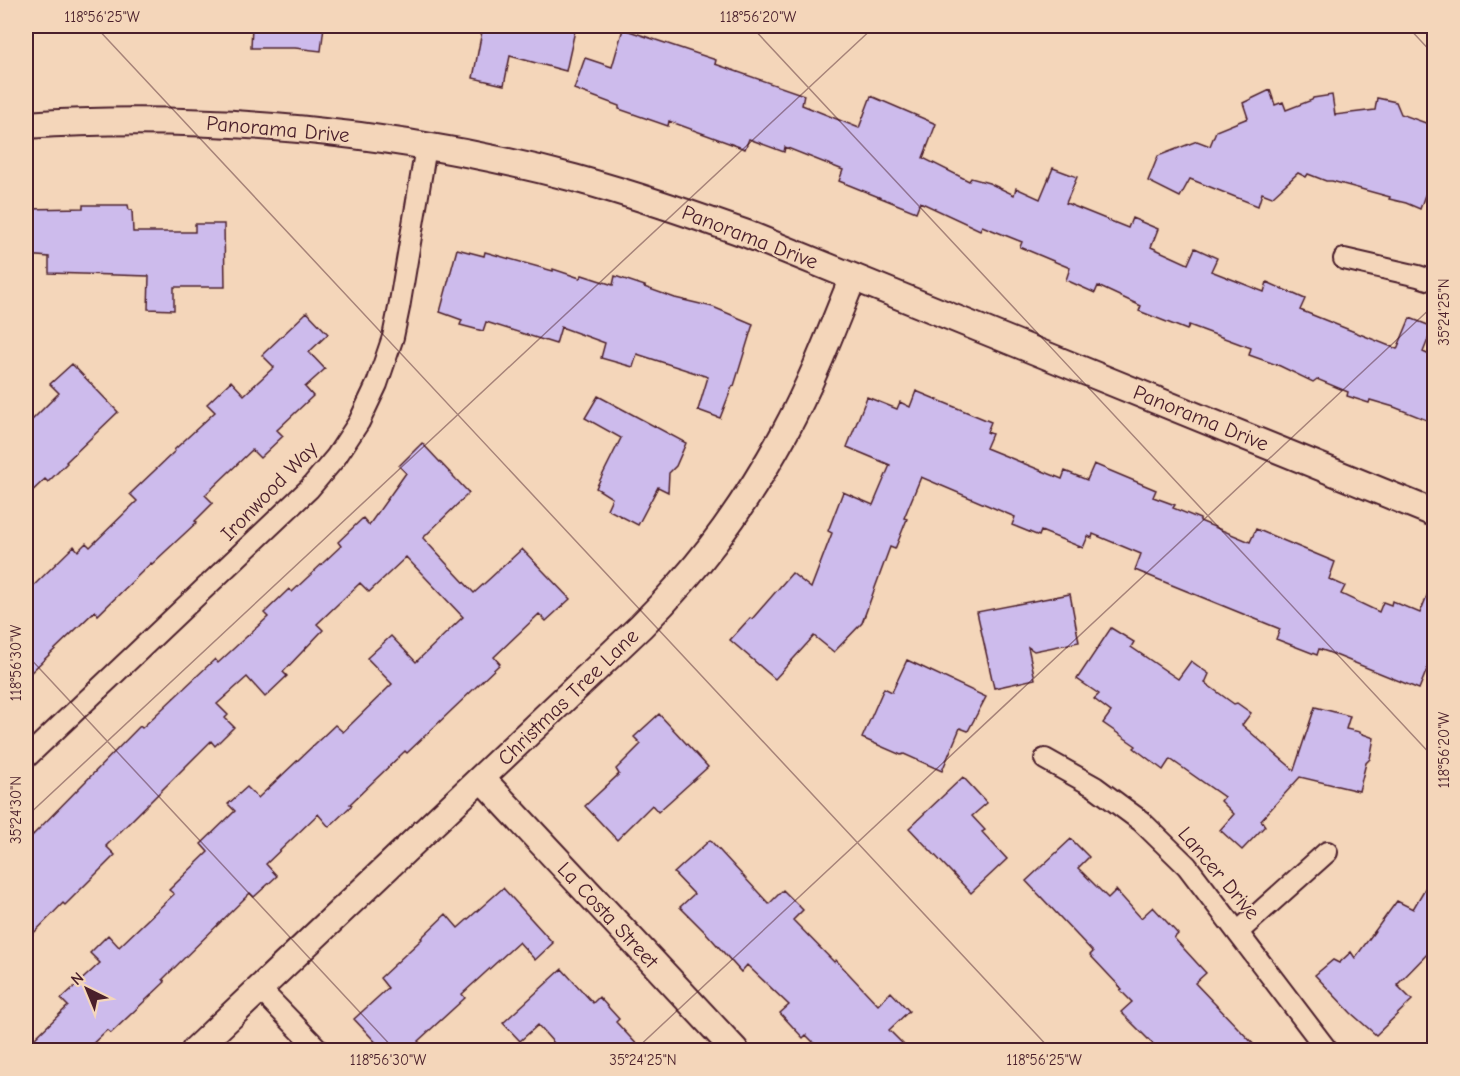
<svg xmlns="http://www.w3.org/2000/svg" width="1460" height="1076" font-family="'Comic Neue',sans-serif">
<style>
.building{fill:#cdbbec;stroke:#4a1f2b;stroke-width:1.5}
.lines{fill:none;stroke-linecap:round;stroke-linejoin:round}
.minor-casing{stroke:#4a1f2b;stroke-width:24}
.tertiary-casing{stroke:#4a1f2b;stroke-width:30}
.minor{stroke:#f4d6ba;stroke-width:20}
.tertiary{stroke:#f4d6ba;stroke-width:26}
.ticks{fill:none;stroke:#4a1f2b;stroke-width:1.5;stroke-opacity:0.45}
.labels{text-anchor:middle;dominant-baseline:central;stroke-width:4.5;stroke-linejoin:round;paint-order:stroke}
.street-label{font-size:21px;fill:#4a1f2b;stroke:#f4d6ba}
.neatline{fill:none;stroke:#4a1f2b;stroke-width:2}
.ticks-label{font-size:15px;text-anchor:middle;fill:#4a1f2b}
</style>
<rect width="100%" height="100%" fill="#f4d6ba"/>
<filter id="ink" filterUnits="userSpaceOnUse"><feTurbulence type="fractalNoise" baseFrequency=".0167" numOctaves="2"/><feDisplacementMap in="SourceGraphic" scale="12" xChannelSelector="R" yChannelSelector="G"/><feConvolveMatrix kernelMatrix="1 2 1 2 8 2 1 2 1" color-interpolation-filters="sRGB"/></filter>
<g filter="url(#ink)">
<path class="building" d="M 252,26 L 324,26 L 321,51 L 295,48 L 251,48 Z
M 483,26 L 576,26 L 566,71 L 510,56 L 504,85 L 473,78 Z
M 623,29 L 716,60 L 715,64 L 804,95 L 802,105 L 859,128 L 871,96 L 936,124 L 923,158 L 969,181 L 971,178 L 989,183 L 1014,195 L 1016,188 L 1040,199 L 1053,168 L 1077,177 L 1066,203 L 1128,228 L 1132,218 L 1158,229 L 1151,247 L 1188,264 L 1195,248 L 1217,258 L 1211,271 L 1264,292 L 1267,282 L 1305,299 L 1300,310 L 1397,349 L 1410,318 L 1433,327 L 1423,352 L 1434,357 L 1434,423 L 1394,407 L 1370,400 L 1369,403 L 1347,396 L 1348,392 L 1317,379 L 1313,382 L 1280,366 L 1249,355 L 1251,348 L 1189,325 L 1187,330 L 1139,311 L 1141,306 L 1098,286 L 1095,293 L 1066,280 L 1070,268 L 1020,247 L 1022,242 L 982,226 L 980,230 L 920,202 L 916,212 L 839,181 L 843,170 L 785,147 L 784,152 L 749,139 L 745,149 L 669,121 L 668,126 L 619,109 L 619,106 L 574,89 L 585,58 L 612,67 Z
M 1270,90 L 1275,105 L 1283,102 L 1286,110 L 1312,100 L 1313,98 L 1332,95 L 1335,115 L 1375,110 L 1377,98 L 1396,102 L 1401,114 L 1434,126 L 1434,198 L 1425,195 L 1420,209 L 1406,203 L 1389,199 L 1390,197 L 1332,181 L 1326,181 L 1308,174 L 1306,177 L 1298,173 L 1272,197 L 1262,193 L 1258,206 L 1190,179 L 1180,197 L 1148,181 L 1158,156 L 1197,141 L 1210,146 L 1216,131 L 1248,118 L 1243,103 Z
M 83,205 L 128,205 L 129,210 L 132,210 L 133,232 L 195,232 L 195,224 L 224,224 L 225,287 L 174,287 L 174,310 L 148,309 L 149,276 L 49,273 L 49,257 L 26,255 L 26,209 L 83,208 Z
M 457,249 L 484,256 L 485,252 L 553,271 L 553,269 L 580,278 L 582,275 L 613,285 L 615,276 L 645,286 L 644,287 L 675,298 L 713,307 L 753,324 L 734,386 L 732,387 L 720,418 L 698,410 L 708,377 L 637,354 L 633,367 L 601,358 L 605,343 L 561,327 L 556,344 L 486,322 L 483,331 L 460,325 L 462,320 L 440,312 Z
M 307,312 L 328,334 L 309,352 L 325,369 L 305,387 L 313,396 L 277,430 L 283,436 L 260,458 L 252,450 L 205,495 L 213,503 L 195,521 L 197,522 L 152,564 L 151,563 L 98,615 L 95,611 L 26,677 L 26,593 L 74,546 L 78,551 L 86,543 L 90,547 L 137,501 L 130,494 L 175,451 L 174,450 L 215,412 L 207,404 L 231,381 L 244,395 L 274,367 L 262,355 Z
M 72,364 L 118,412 L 66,462 L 67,463 L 48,482 L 45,479 L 26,497 L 26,426 L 59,393 L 50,384 Z
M 916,391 L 991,422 L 987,432 L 992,434 L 986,448 L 1062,479 L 1065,471 L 1087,480 L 1094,464 L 1156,490 L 1153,497 L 1175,505 L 1173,508 L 1200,519 L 1200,521 L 1250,542 L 1256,529 L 1335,562 L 1329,579 L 1345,586 L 1341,594 L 1379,612 L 1383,602 L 1391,605 L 1392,601 L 1420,613 L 1434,578 L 1434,652 L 1419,689 L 1328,652 L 1319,649 L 1317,655 L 1276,639 L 1280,629 L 1135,570 L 1141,554 L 1093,534 L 1092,538 L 1088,536 L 1083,548 L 1041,531 L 1039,536 L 1012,525 L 1015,517 L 921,477 L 904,518 L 907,519 L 895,549 L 890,547 L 862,623 L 834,652 L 814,636 L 775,679 L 730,640 L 750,618 L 752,619 L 792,573 L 811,588 L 832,533 L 828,531 L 843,492 L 873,505 L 890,465 L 847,447 L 867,397 L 897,409 L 900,402 L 910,407 Z
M 598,396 L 686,443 L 676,466 L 669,473 L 668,492 L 658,487 L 638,525 L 607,509 L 612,498 L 596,488 L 621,438 L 585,418 Z
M 422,443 L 469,493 L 423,538 L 445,562 L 474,593 L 522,549 L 570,599 L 546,621 L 539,614 L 494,657 L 500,664 L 407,753 L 405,751 L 350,804 L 352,805 L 329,827 L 318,814 L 266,864 L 277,876 L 254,897 L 250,893 L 163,979 L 165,982 L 111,1033 L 107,1030 L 86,1050 L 45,1050 L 34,1039 L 68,1006 L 61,999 L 100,963 L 90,953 L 108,935 L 119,947 L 174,894 L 169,890 L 208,852 L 201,844 L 235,811 L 228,804 L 247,787 L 258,798 L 335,725 L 343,732 L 392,684 L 367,658 L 391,636 L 416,662 L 463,617 L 406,557 L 369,592 L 360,583 L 317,624 L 323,630 L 283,672 L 287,676 L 265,697 L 247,677 L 217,704 L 228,715 L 225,718 L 234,727 L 215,746 L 211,741 L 106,846 L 115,855 L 65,905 L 63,903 L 26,941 L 26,842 L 140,726 L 142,728 L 215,659 L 218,663 L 268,617 L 264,613 L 289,589 L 292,592 L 341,546 L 338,542 L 363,518 L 369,525 L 406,473 L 399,466 Z
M 1070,594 L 1079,642 L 1034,651 L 1028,647 L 1035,679 L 994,688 L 977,612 Z
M 1111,628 L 1134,642 L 1131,647 L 1178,679 L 1191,661 L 1209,674 L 1205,683 L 1234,704 L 1237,703 L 1251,713 L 1242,725 L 1294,770 L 1315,707 L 1350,716 L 1346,729 L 1360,732 L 1360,733 L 1374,738 L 1370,759 L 1366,763 L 1359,791 L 1300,777 L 1261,820 L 1265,826 L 1242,850 L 1220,830 L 1234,814 L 1221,801 L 1224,797 L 1170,759 L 1163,770 L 1134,748 L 1136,746 L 1103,723 L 1111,712 L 1094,699 L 1099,694 L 1077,679 Z
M 907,660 L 986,697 L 968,731 L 960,728 L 942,771 L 904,754 L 901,755 L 862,738 L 884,688 L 892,692 Z
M 659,714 L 708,767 L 658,812 L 652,805 L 617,840 L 585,806 L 619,774 L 616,769 L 641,744 L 634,737 Z
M 963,777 L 987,803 L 972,816 L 985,830 L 982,832 L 1007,859 L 971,893 L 909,828 Z
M 1071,839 L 1089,857 L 1078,868 L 1108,898 L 1116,890 L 1141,918 L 1153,907 L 1178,934 L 1174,938 L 1206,973 L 1195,983 L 1259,1050 L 1159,1050 L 1121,1012 L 1132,1002 L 1120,990 L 1122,989 L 1090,955 L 1093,952 L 1026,881 Z
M 710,840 L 769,904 L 783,890 L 803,910 L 793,920 L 834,962 L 836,960 L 878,1005 L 891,992 L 909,1011 L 889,1030 L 909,1050 L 821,1050 L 806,1035 L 803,1038 L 780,1013 L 789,1005 L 747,965 L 741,972 L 708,935 L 680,907 L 694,894 L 674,873 Z
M 1434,873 L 1434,947 L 1397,985 L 1412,1000 L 1376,1035 L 1351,1013 L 1315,975 L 1333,960 L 1339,963 L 1351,952 L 1355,958 L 1397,901 L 1413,909 Z
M 503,888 L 553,943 L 535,960 L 519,942 L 462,994 L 465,998 L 418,1041 L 426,1050 L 383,1050 L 354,1019 L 388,988 L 380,978 L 422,939 L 421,938 L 446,914 L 458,928 Z
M 562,969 L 593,1003 L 599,997 L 619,1019 L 616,1022 L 642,1050 L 560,1050 L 538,1025 L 520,1041 L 503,1023 Z"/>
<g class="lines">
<defs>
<path id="minor" d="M 1344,259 L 1418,276 L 1434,281
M 26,758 L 309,489 L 336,457 L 359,422 L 377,384 L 393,337 L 399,308 L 426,147
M 1045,759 L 1095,787 L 1141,821 L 1187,866 L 1327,1050
M 1238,932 L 1327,852
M 260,989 L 319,1050"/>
<path id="tertiary" d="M 26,125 C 208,113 397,131 574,178 C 633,194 690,214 747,234 L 1434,513
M 482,779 L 735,1050
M 195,1050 L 641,626 C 655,612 669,597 682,582 C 722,537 756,485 785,432 C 812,382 832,329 853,277"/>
</defs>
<use href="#minor" class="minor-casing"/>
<use href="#tertiary" class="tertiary-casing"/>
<use href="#minor" class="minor"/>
<use href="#tertiary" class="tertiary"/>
</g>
</g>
<path class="ticks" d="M 95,26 L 1051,1050M 751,26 L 1434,758M 1407,26 L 1434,55M 26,654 L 395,1050M 26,817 L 875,26M 635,1050 L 1434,305"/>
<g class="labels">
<g class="street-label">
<text transform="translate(278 129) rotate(5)">Panorama Drive</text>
<text transform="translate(750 237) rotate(21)">Panorama Drive</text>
<text transform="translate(1201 418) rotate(22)">Panorama Drive</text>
<text transform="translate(269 491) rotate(-46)">Ironwood Way</text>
<text transform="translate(568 697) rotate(-44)">Christmas Tree Lane</text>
<text transform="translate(1219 873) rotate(50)">Lancer Drive</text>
<text transform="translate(608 915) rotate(47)">La Costa Street</text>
</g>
</g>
<rect width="1460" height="1076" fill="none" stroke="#f4d6ba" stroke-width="66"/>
<g transform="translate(87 989) rotate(317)" stroke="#f4d6ba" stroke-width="4.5" paint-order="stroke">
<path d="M0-4.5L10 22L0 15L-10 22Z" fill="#4a1f2b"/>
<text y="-9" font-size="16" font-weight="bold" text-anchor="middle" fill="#4a1f2b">N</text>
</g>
<rect x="33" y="33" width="1394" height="1010" class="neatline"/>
<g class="ticks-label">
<text x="102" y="22">118°56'25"W</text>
<text x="758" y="22">118°56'20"W</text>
<text transform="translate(1444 312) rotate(-90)" y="5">35°24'25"N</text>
<text transform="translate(16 663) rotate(-90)" y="5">118°56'30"W</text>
<text transform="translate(1444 750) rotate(-90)" y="5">118°56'20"W</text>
<text transform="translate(16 810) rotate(-90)" y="5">35°24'30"N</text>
<text x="388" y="1065">118°56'30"W</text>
<text x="643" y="1065">35°24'25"N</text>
<text x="1044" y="1065">118°56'25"W</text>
</g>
</svg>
